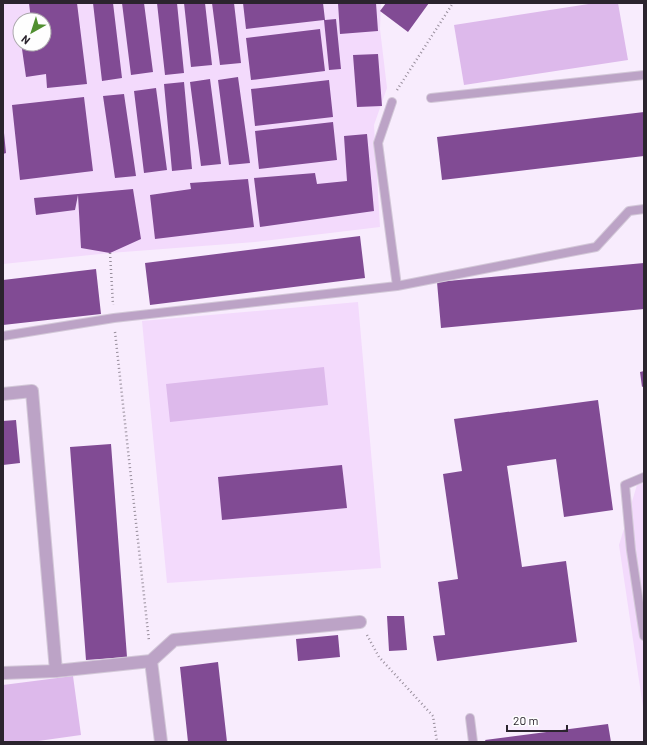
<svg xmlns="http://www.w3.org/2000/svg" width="647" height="745" font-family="Barlow,sans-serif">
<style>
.built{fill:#f3dafc;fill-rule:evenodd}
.green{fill:#ddb9eb}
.building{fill:#814b94}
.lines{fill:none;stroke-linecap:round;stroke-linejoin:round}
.service-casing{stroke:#d3c8d8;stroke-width:10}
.minor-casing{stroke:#d3c8d8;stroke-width:14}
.path{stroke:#988e9c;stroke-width:2.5;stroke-dasharray:1 3;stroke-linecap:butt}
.service{stroke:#bca3c6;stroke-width:8}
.minor{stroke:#bca3c6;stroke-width:12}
</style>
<rect width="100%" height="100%" fill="#f8ecfd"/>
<path class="built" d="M 3,3 L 381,3 L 380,29 L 387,88 L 374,125 L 380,227 L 255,242 L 110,253 L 3,264 ZM 20,20 L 44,20 L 44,44 L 20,44 Z
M 358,302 L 381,568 L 167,583 L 142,321 Z
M 644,474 L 644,714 L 619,545 L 640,475 Z"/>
<path class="green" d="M 595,3 L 618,3 L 628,60 L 464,85 L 454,25 Z
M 324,367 L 328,405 L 170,422 L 166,384 Z
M 73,676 L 81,735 L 31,742 L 3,742 L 3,685 Z"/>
<path class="building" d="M 29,3 L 77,3 L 87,84 L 47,88 L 46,74 L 26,77 L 22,49 L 34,47 L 34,44 L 44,44 L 44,20 L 31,20 Z
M 93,3 L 113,3 L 122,78 L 102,81 Z
M 122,3 L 144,3 L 153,72 L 131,75 Z
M 157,3 L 177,3 L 184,73 L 165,75 Z
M 184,3 L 205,3 L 212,65 L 191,67 Z
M 212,3 L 234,3 L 241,63 L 220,65 Z
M 243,3 L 323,3 L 325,20 L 336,19 L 341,69 L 329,70 L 324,20 L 246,29 Z
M 338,3 L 376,3 L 378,31 L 340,34 Z
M 386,3 L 429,3 L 408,32 L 380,11 Z
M 320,29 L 325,71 L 251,80 L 246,38 Z
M 378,54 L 382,106 L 357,107 L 353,55 Z
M 238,77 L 250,163 L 229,165 L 218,80 Z
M 210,79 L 221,164 L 201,166 L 190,82 Z
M 329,80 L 333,117 L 255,126 L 251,89 Z
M 184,82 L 192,169 L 172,171 L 164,84 Z
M 156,88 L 167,170 L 144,173 L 134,91 Z
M 124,94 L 136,176 L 115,178 L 103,96 Z
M 84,97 L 93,171 L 20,180 L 12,105 Z
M 644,112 L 644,156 L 442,180 L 437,137 Z
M 333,122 L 337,160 L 259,169 L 255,131 Z
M 3,133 L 4,133 L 6,153 L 3,154 Z
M 367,134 L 374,211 L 260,227 L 254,178 L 315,173 L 317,184 L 347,181 L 344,136 Z
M 248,179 L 254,227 L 155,239 L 150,195 L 191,189 L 190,183 Z
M 133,189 L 141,239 L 110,253 L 81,248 L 78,195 L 75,210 L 36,215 L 34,198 Z
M 360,236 L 365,278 L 150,305 L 145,263 Z
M 644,263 L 644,309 L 441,328 L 437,282 Z
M 96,269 L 101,314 L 3,325 L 3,280 Z
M 644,371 L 644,386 L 642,387 L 640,372 Z
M 598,400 L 613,510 L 564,517 L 556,459 L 507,466 L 522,567 L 566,561 L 577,642 L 437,661 L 433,636 L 445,635 L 438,582 L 458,579 L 443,474 L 462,471 L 454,419 Z
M 16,420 L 20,463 L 3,465 L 3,421 Z
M 111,444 L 127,657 L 86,660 L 70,447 Z
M 342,465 L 347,508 L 222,520 L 218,477 Z
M 387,616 L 404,616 L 407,650 L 389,651 Z
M 338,635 L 340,657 L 298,661 L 296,639 Z
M 218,662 L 227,742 L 188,742 L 180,667 Z
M 608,724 L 611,742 L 486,742 L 485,740 Z"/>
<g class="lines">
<defs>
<path id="service" d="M 431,98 L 644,75
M 392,102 L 378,143 L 397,286 L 596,247 L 629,211 L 644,209
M 3,336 L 114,318 L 397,286
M 644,477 L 625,485 L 631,550 L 644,636
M 470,718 L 473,742"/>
<path id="minor" d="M 3,394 L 32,391 L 56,671
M 3,673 L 56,671 L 151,661
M 161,742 L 151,661 L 174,640 L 360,622"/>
</defs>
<use href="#service" class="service-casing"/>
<use href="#minor" class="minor-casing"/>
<path class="path" d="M 397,90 L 453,3
M 110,253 L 113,305
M 115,332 L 149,641
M 367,635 L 379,657 L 433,716 L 437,742"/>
<use href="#service" class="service"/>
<use href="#minor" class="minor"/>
</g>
<rect width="647" height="745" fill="none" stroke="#2b242e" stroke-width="8"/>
<g transform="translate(32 32) rotate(219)"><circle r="19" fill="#fefefe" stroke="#aaa7ab"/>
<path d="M0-3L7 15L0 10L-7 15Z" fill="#508f30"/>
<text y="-6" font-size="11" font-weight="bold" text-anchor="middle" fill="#2b242e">N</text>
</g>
<path d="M507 725v6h60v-6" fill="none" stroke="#2b242e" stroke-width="2"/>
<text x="513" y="725" font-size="12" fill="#2b242e" stroke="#fefefe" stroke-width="3" paint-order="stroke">20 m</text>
</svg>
